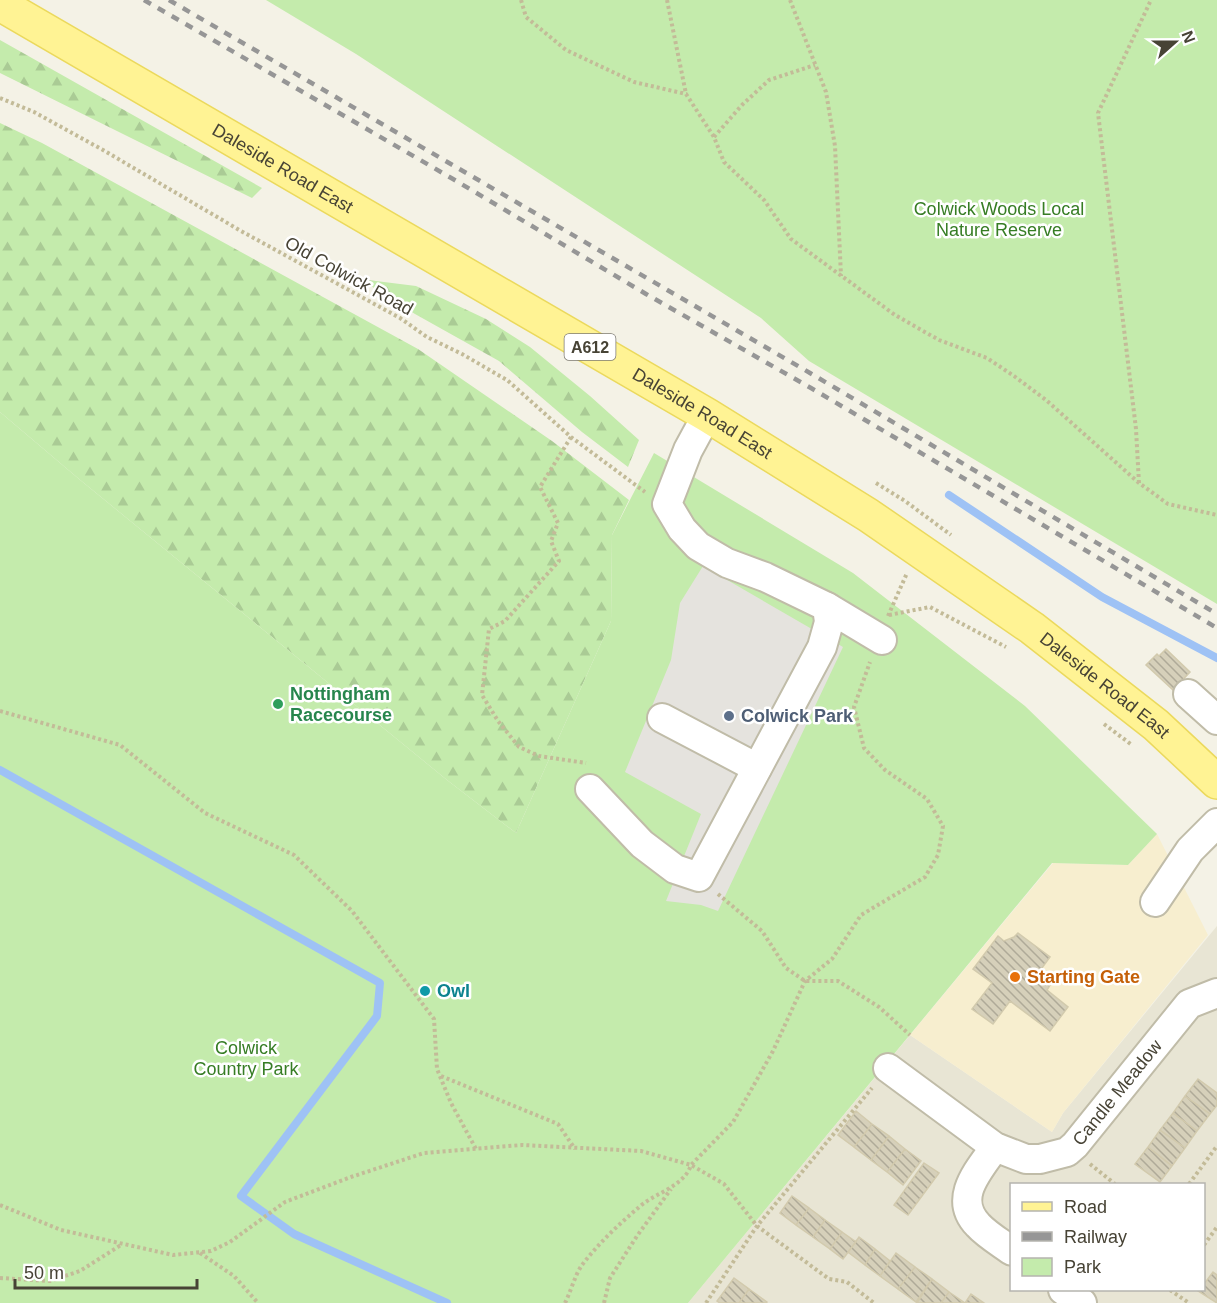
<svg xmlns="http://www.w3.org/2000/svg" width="1217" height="1303" font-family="Arial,sans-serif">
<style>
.residential{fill:#e8e5d4;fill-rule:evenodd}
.commercial{fill:#f7eecf}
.forest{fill:url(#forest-firs)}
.park{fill:#c4ebac}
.parking{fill:#e5e3de}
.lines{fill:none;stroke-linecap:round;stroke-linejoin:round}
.stream{stroke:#9ec2f5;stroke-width:8}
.building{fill:url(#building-back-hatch);stroke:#d2caad;stroke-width:1.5}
.minor-casing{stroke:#c0bca8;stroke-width:32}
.major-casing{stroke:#ebd95d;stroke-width:36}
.path{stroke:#c3bb98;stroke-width:4;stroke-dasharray:3 3;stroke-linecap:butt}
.minor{stroke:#fff;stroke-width:28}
.major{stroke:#fff394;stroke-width:33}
.rail{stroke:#969696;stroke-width:4.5;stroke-dasharray:8 8;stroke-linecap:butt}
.leisure-dot{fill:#2e9e5b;stroke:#fff;stroke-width:2}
.service-dot{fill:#5c6f8a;stroke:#fff;stroke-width:2}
.food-dot{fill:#e8710a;stroke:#fff;stroke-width:2}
.culture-dot{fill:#0f9aa8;stroke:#fff;stroke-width:2}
.labels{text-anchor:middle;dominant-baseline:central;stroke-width:5;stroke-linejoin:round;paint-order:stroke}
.shield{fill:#fff;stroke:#7e7b72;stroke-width:1.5}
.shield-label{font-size:16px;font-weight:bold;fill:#474335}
.street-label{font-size:18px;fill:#474335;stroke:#fff}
.park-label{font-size:18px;fill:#367d24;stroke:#fff}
.leisure-label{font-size:18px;font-weight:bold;fill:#27864d;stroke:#fff;text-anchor:start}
.service-label{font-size:18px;font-weight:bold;fill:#4e5e75;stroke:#fff;text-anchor:start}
.food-label{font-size:18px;font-weight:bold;fill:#c56008;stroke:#fff;text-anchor:start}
.culture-label{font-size:18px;font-weight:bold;fill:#0d838f;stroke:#fff;text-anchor:start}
</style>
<defs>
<pattern id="forest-firs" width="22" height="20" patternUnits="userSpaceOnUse" patternTransform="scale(1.5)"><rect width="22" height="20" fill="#c4ebac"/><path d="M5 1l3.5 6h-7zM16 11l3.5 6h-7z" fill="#aacb95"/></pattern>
<pattern id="building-back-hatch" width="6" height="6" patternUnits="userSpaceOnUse" patternTransform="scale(1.5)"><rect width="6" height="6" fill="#d6d0ba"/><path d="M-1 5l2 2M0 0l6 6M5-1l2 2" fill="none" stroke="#afaa98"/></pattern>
</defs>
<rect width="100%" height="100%" fill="#f4f2e6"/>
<path class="residential" d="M 1217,926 L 1217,1303 L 688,1303 L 910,1035 L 1052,1132 L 1063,1113 ZM 1012,1184 L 1204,1184 L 1204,1290 L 1012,1290 Z"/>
<path class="commercial" d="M 1157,834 L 1208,935 L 1063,1113 L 1052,1132 L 910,1035 L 1053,863 L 1128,865 Z"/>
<path class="forest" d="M 0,40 L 262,188 L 252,198 L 0,73 Z
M 0,123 L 42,143 L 418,349 L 552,441 L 629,500 L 612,535 L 611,621 L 516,833 L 447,780 L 79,479 L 0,412 Z
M 360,279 L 416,286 L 486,319 L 530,347 L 590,396 L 639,440 L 628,467 L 582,432 L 499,361 L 415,314 Z"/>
<path class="park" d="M 266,0 L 1217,0 L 1217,604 L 809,361 L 761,318 L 356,54 Z
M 0,412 L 79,479 L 447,780 L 516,833 L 611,621 L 612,535 L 654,453 L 853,573 L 1025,706 L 1157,834 L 1128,865 L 1052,863 L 688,1303 L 0,1303 Z"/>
<path class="parking" d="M 703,566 L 843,647 L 718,911 L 701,905 L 666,901 L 701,814 L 625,772 L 671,660 L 680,603 Z"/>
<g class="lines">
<path class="stream" d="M 949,495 L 1102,597 L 1217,658
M 0,770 L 380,983 L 377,1016 L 241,1196 L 294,1234 L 447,1303"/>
</g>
<path class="building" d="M 1166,649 L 1190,672 L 1173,690 L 1146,665 L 1157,654 L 1159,656 Z
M 1018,933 L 1050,957 L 1039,972 L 1052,982 L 1047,990 L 1068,1007 L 1050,1031 L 1010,1001 L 993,1024 L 972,1009 L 992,983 L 973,969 L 998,936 L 1004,941 L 1014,937 Z
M 1198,1079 L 1217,1093 L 1217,1105 L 1210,1114 L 1185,1096 Z
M 1185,1096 L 1210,1114 L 1197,1131 L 1173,1113 Z
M 856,1111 L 872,1124 L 854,1147 L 838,1135 Z
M 1173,1113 L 1197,1131 L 1185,1148 L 1160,1130 Z
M 872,1124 L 889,1136 L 871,1160 L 854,1147 Z
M 1160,1130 L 1185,1148 L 1172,1166 L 1148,1147 Z
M 889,1136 L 905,1149 L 887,1172 L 871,1160 Z
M 1148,1147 L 1172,1166 L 1160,1182 L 1135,1164 Z
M 905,1149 L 921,1161 L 903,1185 L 887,1172 Z
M 924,1163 L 939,1173 L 908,1215 L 894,1205 Z
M 792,1196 L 809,1208 L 796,1225 L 780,1213 Z
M 809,1208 L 825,1220 L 813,1237 L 796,1225 Z
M 825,1220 L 842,1232 L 830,1249 L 813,1237 Z
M 842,1232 L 856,1242 L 843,1259 L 830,1249 Z
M 859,1237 L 875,1249 L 865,1265 L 848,1252 Z
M 875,1249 L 890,1261 L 880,1276 L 865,1265 Z
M 896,1253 L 915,1267 L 898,1289 L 880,1276 Z
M 915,1267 L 932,1279 L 916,1302 L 898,1289 Z
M 1213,1272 L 1217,1275 L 1217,1303 L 1198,1291 L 1204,1290 L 1204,1284 Z
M 734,1278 L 749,1289 L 739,1303 L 720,1303 L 717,1301 Z
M 932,1279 L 949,1292 L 941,1303 L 917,1303 Z
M 749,1289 L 767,1302 L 766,1303 L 739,1303 Z
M 949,1292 L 965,1303 L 941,1303 Z
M 971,1294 L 984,1303 L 965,1303 Z"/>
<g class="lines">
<defs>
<g id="minor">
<path d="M 827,607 L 882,640"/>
<path d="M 1188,694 L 1217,720"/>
<path d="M 662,718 L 757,768"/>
<path d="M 590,789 L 642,844 L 675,869 L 699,877 L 822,647 L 829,622 L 827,607 L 765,577 L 727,563 L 698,546 L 682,529 L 667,504 L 688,450 L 707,415"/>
<path d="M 1155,902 L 1190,850 L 1217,823"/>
<path id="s1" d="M 888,1068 L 995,1147 L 1026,1159 L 1040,1159 L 1067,1152 L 1075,1145 L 1189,1004 L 1217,993"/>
<path d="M 995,1147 C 979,1170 952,1198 978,1225 C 987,1235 1001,1243 1012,1251"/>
<path d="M 1063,1290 L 1082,1303"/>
</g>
<g id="major">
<path id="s2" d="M 0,4 L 707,415 L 868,515 L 1032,628 L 1156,725 L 1217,782"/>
</g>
</defs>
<use href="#minor" class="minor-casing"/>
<use href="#major" class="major-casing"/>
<path class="path" d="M 521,0 L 526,17 L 566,50 L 634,82 L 686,94 L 714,137 L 724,162 L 764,200 L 791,239 L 895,315 L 939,340 L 987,358 L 1014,376 L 1046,400 L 1139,483 L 1168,504 L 1217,515
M 667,0 L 686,94
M 790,0 L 826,92 L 835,146 L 841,276
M 0,98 L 34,112 L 103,150 L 241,231 L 400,318 L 427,337 L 462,354 L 507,380 L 571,437 L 645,492
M 714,137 L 742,105 L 769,80 L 815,65
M 571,437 L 540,487 L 558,523 L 551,541 L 559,561 L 505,621 L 489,629 L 482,695 L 498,721 L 519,747 L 539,756 L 586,763
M 876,483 L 905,501 L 951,535
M 1139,483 L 1136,429 L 1098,113 L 1151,0
M 889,615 L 930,607 L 1006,647
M 888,616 L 907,573
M 0,711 L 120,745 L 205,813 L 294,855 L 352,911 L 434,1019 L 437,1069 L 451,1103 L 476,1149
M 1104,724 L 1132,745
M 718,894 L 762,931 L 786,968 L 805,981 L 838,981 L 879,1007 L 910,1035
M 441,1076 L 558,1124 L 575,1149
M 1090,1164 L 1115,1184
M 1189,1184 L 1217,1146
M 0,1205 L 61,1230 L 173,1255 L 211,1251 L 230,1242 L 285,1202 L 351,1177 L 424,1153 L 522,1145 L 641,1151 L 691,1165 L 724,1184 L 757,1226 L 829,1279 L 847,1282 L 874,1303
M 1204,1245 L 1217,1227
M 200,1253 L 234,1276 L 258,1303
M 0,1278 L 50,1281 L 80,1271 L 121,1245
M 1170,1290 L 1189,1303
M 565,1303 C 571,1291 575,1275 582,1265 C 598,1244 618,1225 638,1208 C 654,1193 684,1187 691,1165 L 733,1122 L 773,1051 L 805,981 L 832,959 L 861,915 L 925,877 L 938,855 L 943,826 L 927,799 L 885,770 L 864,748 L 854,707 L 870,662
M 604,1303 L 610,1278 L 637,1236 L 671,1189
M 706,1303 L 757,1226 L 872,1088"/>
<use href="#minor" class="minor"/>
<use href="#major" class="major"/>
<path class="rail" d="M 144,0 L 453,179 L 646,294 L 811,388 L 1217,628
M 169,0 L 810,373 L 1217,614"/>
</g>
<circle class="leisure-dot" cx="278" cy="704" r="6"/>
<circle class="service-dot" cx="729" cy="716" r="6"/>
<circle class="food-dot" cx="1015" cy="977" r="6"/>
<circle class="culture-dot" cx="425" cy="991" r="6"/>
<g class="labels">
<rect class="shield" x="564.5" y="334" width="51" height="26" rx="4.5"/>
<g class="shield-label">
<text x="590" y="347">A612</text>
</g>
<g class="street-label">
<text stroke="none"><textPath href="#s2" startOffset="327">Daleside Road East</textPath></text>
<text transform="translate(349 276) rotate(29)">Old Colwick Road</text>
<text stroke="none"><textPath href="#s2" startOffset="813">Daleside Road East</textPath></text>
<text stroke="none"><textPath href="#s2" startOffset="1299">Daleside Road East</textPath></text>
<text stroke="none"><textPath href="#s1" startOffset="286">Candle Meadow</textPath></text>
</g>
<g class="park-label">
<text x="999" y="209">Colwick Woods Local<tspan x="999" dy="21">Nature Reserve</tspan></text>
<text x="246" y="1048">Colwick<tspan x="246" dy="21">Country Park</tspan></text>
</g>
<g class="leisure-label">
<text x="290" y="694">Nottingham<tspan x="290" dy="21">Racecourse</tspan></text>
</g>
<g class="service-label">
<text x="741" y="716">Colwick Park</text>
</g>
<g class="food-label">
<text x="1027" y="977">Starting Gate</text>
</g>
<g class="culture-label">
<text x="437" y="991">Owl</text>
</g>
</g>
<rect x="1010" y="1183" width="195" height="108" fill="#ffffff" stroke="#b5b4ae" stroke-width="1.5"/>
<rect x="1022" y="1202" width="30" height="9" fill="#fff394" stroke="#b5b4ae" stroke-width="1.5"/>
<text x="1064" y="1213" font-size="18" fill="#474335">Road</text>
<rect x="1022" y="1232" width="30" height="9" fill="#969696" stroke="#b5b4ae" stroke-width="1.5"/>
<text x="1064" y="1243" font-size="18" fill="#474335">Railway</text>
<rect x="1022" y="1258" width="30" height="18" fill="#c4ebac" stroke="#b5b4ae" stroke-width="1.5"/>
<text x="1064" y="1273" font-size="18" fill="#474335">Park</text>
<g transform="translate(1175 42) rotate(69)" stroke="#ffffff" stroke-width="4.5" paint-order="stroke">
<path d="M0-4.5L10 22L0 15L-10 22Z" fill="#474335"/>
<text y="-9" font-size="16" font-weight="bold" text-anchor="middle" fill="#474335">N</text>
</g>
<path d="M15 1279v9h182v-9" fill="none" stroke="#474335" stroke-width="3"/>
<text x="24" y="1279" font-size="18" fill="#474335" stroke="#ffffff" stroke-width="4.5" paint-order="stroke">50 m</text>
</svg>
